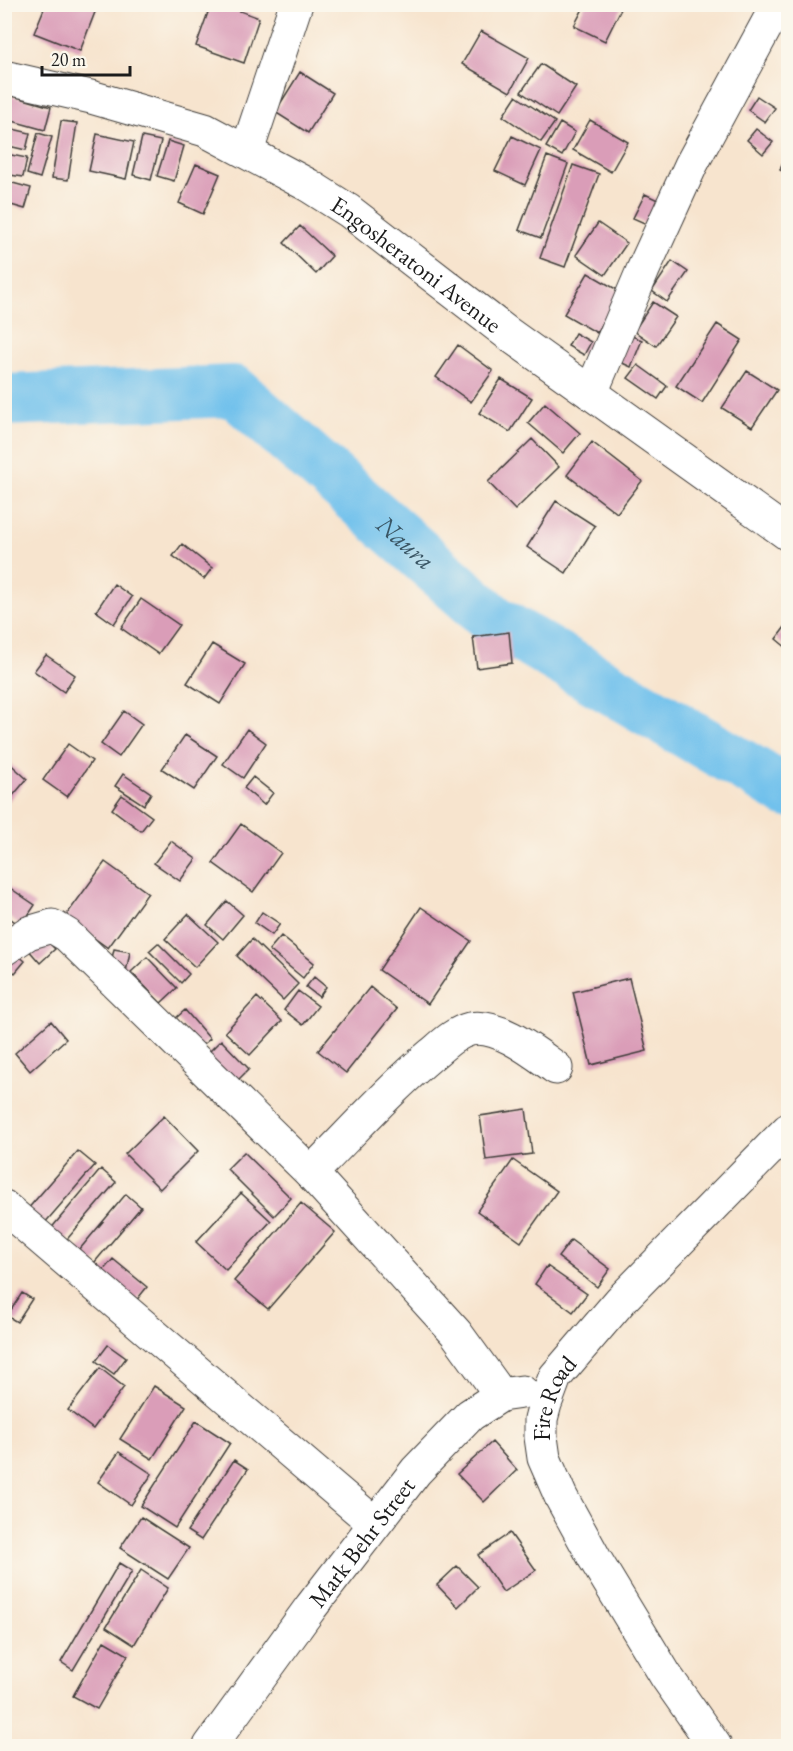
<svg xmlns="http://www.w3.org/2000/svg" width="793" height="1751" font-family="'EB Garamond',serif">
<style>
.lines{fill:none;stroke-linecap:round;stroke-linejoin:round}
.river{stroke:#71c1ec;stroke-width:52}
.building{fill:#da9db8}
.minor-casing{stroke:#3d3a37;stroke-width:35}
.minor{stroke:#fff;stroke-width:33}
.labels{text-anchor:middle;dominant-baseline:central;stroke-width:4.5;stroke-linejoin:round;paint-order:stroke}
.street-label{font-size:24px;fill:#1c1c1c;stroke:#fbf7ec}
.water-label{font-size:26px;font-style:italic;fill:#3a5665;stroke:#fbf7ec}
</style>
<rect width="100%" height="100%" fill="#fbf7ec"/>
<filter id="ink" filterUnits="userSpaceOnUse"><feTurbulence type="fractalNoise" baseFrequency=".0167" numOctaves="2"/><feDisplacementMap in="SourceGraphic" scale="12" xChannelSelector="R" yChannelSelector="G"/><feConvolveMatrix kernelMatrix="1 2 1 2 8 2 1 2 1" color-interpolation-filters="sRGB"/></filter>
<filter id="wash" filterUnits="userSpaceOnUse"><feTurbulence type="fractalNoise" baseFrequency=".008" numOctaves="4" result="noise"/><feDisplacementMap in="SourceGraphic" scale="24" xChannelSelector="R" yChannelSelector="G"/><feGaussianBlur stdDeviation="1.35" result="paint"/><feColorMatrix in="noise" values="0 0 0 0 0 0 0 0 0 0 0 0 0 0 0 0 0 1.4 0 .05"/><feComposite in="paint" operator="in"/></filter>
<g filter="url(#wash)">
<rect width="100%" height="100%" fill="#f7e4ce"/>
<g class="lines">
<path class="river" id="s1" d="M 4,400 L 234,391 L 495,621 L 788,792"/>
</g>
<g id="blocks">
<path class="building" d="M 46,4 L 92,4 L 97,7 L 80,51 L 34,33 Z
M 211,4 L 221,4 L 259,18 L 244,63 L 196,46 Z
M 585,5 L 623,5 L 605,41 L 574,26 Z
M 481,31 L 529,58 L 510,92 L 462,64 Z
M 541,64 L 576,87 L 557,116 L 521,92 Z
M 300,72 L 333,93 L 308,133 L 275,112 Z
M 6,94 L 51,107 L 45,130 L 5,119 Z
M 516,96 L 555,122 L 541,142 L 503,116 Z
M 757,96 L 775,108 L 765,122 L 748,110 Z
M 590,120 L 628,142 L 611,172 L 573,150 Z
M 61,121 L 77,123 L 68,180 L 52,178 Z
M 560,123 L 575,132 L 562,156 L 546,147 Z
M 4,127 L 30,133 L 26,150 L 4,145 Z
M 756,129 L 773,142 L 763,154 L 747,140 Z
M 38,133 L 52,137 L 40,178 L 27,174 Z
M 97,134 L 134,142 L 126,179 L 89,171 Z
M 512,136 L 541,150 L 525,185 L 495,171 Z
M 142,137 L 161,141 L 151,180 L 133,175 Z
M 168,141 L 184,146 L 174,181 L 157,176 Z
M 788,151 L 788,174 L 780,170 Z
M 6,154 L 27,158 L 23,177 L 4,174 Z
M 547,156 L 568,164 L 541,238 L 519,230 Z
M 196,164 L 220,174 L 203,214 L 179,203 Z
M 573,165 L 599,174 L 565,267 L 540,258 Z
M 9,182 L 31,188 L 25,209 L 4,203 L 4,197 Z
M 645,194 L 662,202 L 651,226 L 633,218 Z
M 598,223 L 627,243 L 605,275 L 576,255 Z
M 300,226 L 332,256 L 316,274 L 284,243 Z
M 672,261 L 688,272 L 667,302 L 652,291 Z
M 588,273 L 621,292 L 597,333 L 564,314 Z
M 653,302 L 676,317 L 656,346 L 634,331 Z
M 717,324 L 742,340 L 702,403 L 676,386 Z
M 575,333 L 591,342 L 584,355 L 568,346 Z
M 629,335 L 642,340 L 631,367 L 618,361 Z
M 458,345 L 493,371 L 471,402 L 436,377 Z
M 638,365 L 667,386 L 658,399 L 628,378 Z
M 747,371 L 777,390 L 752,427 L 722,408 Z
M 501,379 L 532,398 L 510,432 L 479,413 Z
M 545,403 L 580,433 L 563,453 L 528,423 Z
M 532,439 L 559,467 L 515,510 L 488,482 Z
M 592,442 L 642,481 L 617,513 L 567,475 Z
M 556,501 L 595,526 L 566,573 L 527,547 Z
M 182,544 L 212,568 L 204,579 L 173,556 Z
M 114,584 L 132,597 L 114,624 L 96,611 Z
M 141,599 L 179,625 L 158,654 L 121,628 Z
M 788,623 L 788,649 L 776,639 Z
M 509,632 L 512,663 L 477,668 L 473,637 Z
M 212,644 L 245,664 L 220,704 L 187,683 Z
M 46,655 L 75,675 L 64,692 L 34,671 Z
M 124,711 L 142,724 L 119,757 L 101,744 Z
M 247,729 L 266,743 L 243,778 L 223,764 Z
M 185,735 L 217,756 L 194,790 L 162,769 Z
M 68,744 L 92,761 L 67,797 L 43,780 Z
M 5,759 L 27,779 L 5,805 Z
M 123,774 L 151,793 L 144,805 L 115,786 Z
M 253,777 L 273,793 L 264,805 L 244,788 Z
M 122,795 L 152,817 L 141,831 L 112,809 Z
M 241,824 L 281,853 L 253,892 L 213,863 Z
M 171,841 L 196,859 L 180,881 L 154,863 Z
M 105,862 L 148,893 L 108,948 L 65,917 Z
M 7,886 L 35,905 L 21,926 L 4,914 L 4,890 Z
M 227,901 L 243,915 L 223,939 L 207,925 Z
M 421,907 L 471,941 L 428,1004 L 379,970 Z
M 262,912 L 280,924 L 272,935 L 255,923 Z
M 188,914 L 218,942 L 195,967 L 165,939 Z
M 41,935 L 55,949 L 40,963 L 27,948 Z
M 281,936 L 314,963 L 303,978 L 269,950 Z
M 252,939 L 298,984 L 283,1000 L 237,956 Z
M 158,943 L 189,974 L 181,983 L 149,951 Z
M 10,948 L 25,961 L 15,973 L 5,965 Z
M 114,949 L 130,952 L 126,972 L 110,968 Z
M 147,957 L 177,988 L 161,1003 L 131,972 Z
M 314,977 L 326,987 L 319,997 L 306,987 Z
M 629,978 L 647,1051 L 591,1065 L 573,992 Z
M 370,987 L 397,1009 L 346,1073 L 318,1051 Z
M 298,991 L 318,1006 L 303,1025 L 284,1010 Z
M 257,997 L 282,1021 L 250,1055 L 225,1032 Z
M 185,1010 L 210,1039 L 200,1047 L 176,1018 Z
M 51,1021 L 66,1039 L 30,1071 L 15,1053 Z
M 221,1040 L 249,1069 L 232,1086 L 204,1057 Z
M 526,1109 L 532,1154 L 486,1160 L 480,1116 Z
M 164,1116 L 198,1151 L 160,1189 L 125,1154 Z
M 78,1151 L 95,1165 L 43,1225 L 26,1211 Z
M 244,1152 L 291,1198 L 274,1216 L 227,1169 Z
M 513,1160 L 557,1191 L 521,1242 L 477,1211 Z
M 101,1169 L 116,1182 L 63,1244 L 49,1231 Z
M 241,1193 L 271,1221 L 226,1270 L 196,1242 Z
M 126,1194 L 141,1207 L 89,1269 L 74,1256 Z
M 301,1203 L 335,1232 L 268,1309 L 234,1281 Z
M 571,1240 L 610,1269 L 597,1287 L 558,1257 Z
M 113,1259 L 147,1287 L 135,1302 L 101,1273 Z
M 547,1266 L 587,1294 L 573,1312 L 535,1284 Z
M 22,1293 L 32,1299 L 17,1322 L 7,1316 Z
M 108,1345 L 126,1358 L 114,1374 L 96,1361 Z
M 100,1368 L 124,1387 L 93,1429 L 68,1410 Z
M 154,1386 L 186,1406 L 152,1459 L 120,1439 Z
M 196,1421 L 230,1443 L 175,1528 L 141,1506 Z
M 492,1442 L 517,1470 L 484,1502 L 457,1474 Z
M 119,1452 L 152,1474 L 131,1505 L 98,1482 Z
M 234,1460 L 248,1469 L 201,1540 L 187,1531 Z
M 141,1517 L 189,1548 L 168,1579 L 120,1548 Z
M 510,1533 L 536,1570 L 503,1592 L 478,1555 Z
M 119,1563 L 132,1571 L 73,1670 L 61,1662 Z
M 457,1566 L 478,1587 L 458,1607 L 437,1585 Z
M 141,1570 L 168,1588 L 134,1645 L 106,1627 Z
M 104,1641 L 128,1655 L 97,1709 L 73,1696 Z"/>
</g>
</g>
<g filter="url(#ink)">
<use href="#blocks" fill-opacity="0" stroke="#3d3a37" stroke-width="1.5"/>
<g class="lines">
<defs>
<g id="minor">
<path id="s2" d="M 4,77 L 91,97 L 205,130 L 308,185 L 349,211 L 507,333 L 788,534"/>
<path d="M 247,151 L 296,4"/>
<path d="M 591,393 L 643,270 L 691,165 L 778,4"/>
<path d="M 4,949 L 28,933 L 52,926 L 67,935 L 311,1173 L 456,1333 L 501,1395"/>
<path d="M 311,1173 C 351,1133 389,1090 432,1054 C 444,1044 455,1033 470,1029 C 498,1023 535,1053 556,1068"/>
<path d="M 4,1207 L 374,1523"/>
<path id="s3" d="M 210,1746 L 311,1607 L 416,1471 L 470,1415 L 501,1395 L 522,1392"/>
<path id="s4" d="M 715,1746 L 666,1676 L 595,1559 L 561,1497 L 544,1458 L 541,1437 L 541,1419 L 545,1404 L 555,1377 L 621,1300 L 788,1130"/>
</g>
</defs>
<use href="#minor" class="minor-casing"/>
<use href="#minor" class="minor"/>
</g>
</g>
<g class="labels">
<g class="street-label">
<text stroke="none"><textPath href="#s2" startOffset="459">Engosheratoni Avenue</textPath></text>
<text stroke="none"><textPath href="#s4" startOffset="398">Fire Road</textPath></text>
<text stroke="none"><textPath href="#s3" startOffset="254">Mark Behr Street</textPath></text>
</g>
<g class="water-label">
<text stroke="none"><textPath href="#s1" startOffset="459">Naura</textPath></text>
</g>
</g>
<rect width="793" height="1751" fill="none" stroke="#fbf7ec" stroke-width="24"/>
<path d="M42 66v9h88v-9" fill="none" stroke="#1c1c1c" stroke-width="3"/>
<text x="51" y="66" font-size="18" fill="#1c1c1c" stroke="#fbf7ec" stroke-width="4.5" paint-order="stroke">20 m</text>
</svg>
